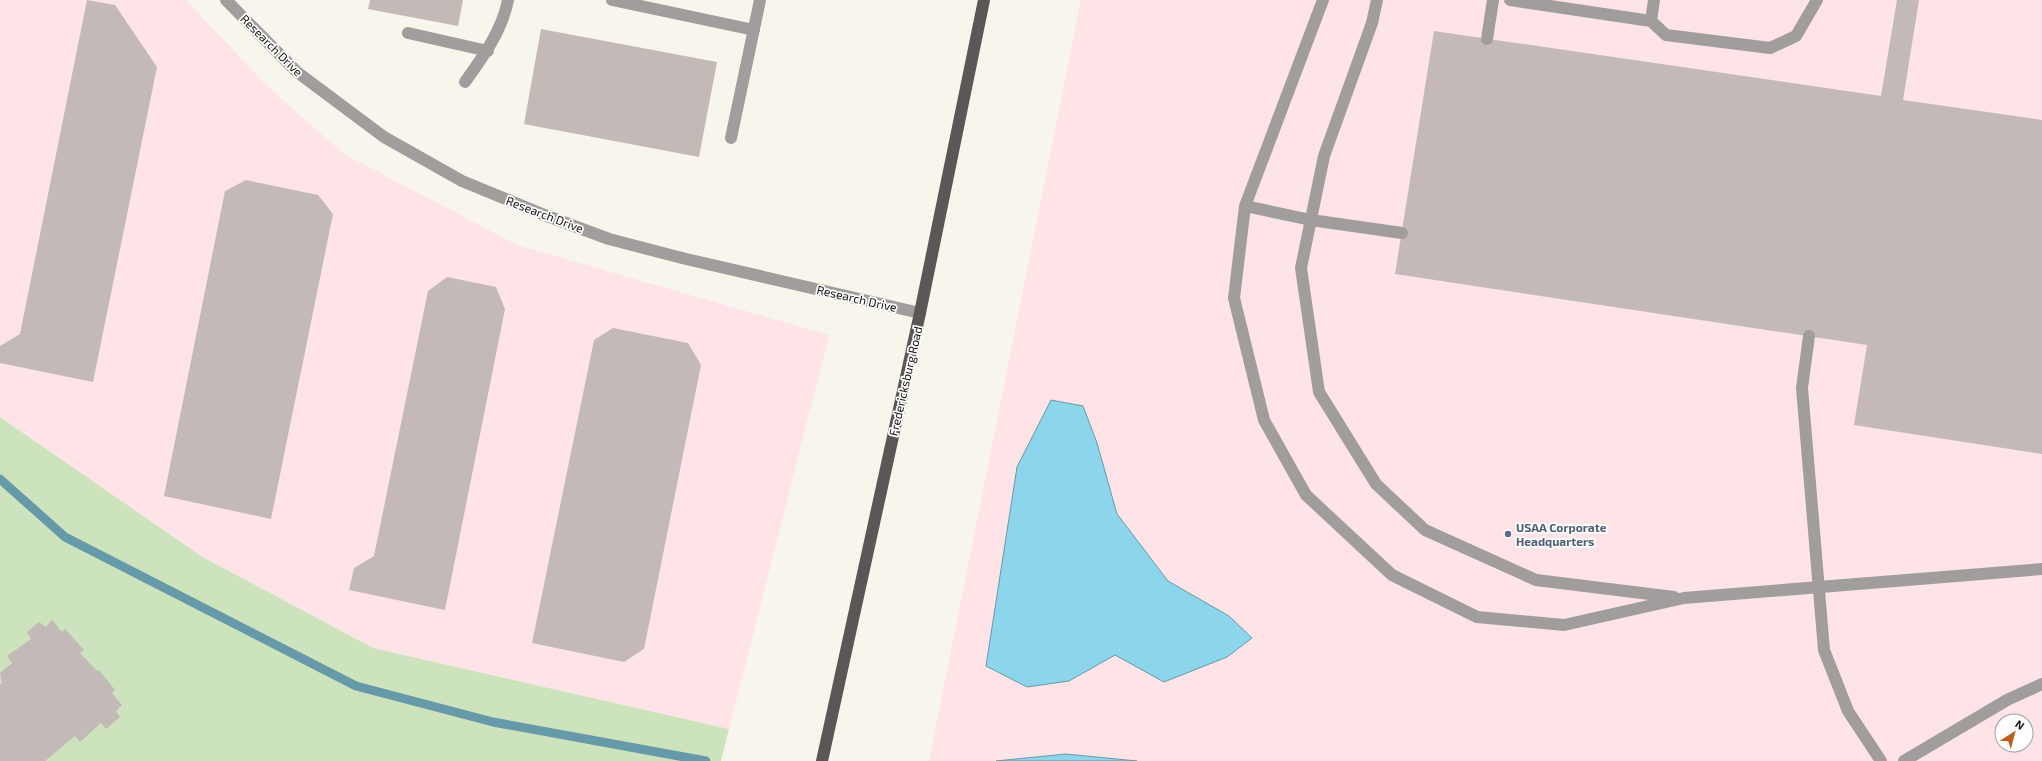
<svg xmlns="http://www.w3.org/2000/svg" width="2042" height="761" font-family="'Exo 2',sans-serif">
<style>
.commercial{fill:#fee3e7;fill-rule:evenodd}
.green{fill:#cde3be}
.water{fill:#8cd5ea;stroke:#679aa8}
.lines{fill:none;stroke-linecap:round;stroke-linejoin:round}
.stream{stroke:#679aa8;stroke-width:9}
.building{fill:#c3b9b7}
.lane{stroke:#a19d9d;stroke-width:12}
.street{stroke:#a19d9d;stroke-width:12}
.primary{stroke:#5d5656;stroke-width:12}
.service-dot{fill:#5c6f8a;stroke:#fff;stroke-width:1.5}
.labels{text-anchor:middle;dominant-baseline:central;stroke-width:3.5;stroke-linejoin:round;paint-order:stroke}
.street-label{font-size:12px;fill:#12110e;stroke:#fff}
.service-label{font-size:12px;font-weight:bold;fill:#4e5e75;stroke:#fff;text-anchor:start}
</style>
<rect width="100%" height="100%" fill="#f8f5ec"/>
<path class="commercial" d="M 0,0 L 186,0 L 267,86 L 344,154 L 517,245 L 829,335 L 729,729 L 373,648 L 201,556 L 0,417 Z
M 1081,0 L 2042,0 L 2042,761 L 929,761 ZM 2002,721 L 2026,721 L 2026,745 L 2002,745 Z"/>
<path class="green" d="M 0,417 L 201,556 L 373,648 L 729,729 L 721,761 L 0,761 Z"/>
<path class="water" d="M 1051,400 L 1083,406 L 1097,443 L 1117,514 L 1168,581 L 1229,616 L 1252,638 L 1227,657 L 1164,682 L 1115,655 L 1069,681 L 1027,687 L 986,666 L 1017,467 Z
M 1066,754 L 1137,761 L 996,761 Z"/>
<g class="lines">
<path class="stream" d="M 0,479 L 65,537 L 356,686 L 493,722 L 706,761"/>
</g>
<path class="building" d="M 87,0 L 115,5 L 157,67 L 93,382 L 0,363 L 0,346 L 20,334 Z
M 370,0 L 463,0 L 458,26 L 368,9 Z
M 1897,0 L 1919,0 L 1903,100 L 2042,120 L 2042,454 L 1854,425 L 1867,345 L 1395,274 L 1434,31 L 1881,96 Z
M 541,29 L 717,62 L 699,157 L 524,124 Z
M 246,180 L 318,195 L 333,214 L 271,519 L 164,496 L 225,191 Z
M 447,277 L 496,287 L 505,309 L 445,610 L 349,590 L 354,568 L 374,556 L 428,291 Z
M 613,328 L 688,343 L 701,365 L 644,649 L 624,662 L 532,643 L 594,340 Z
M 52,620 L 62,632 L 65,629 L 84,650 L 80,653 L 97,671 L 99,670 L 115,690 L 112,693 L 122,705 L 116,711 L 120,717 L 106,729 L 101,723 L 80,742 L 75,736 L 45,761 L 0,761 L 0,684 L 2,683 L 0,673 L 12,663 L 7,656 L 31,639 L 27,632 L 39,622 L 46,627 Z"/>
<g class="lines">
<path class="lane" d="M 612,0 L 754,30
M 1323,0 L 1245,206 L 1234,298 L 1264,420 L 1306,495 L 1392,575 L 1477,617 L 1564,625 L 1684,598 L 2042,569
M 1377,0 L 1372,23 L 1324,156 L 1301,268 L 1319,392 L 1376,484 L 1425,530 L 1536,580 L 1674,597
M 1510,0 L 1651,21 L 1666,35 L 1770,48 L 1796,36 L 1817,0
M 1651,21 L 1654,0
M 408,33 L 488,51
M 1487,39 L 1493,0
M 465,82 C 483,57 502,31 508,0
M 731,138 L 760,0
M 1245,206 L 1311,220 L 1402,233
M 1809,336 L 1802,388 L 1824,650 L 1848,711 L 1881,761"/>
<path class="street" d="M 226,0 L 297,72 L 384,137 L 462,181 L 547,216 L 609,239 L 686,259 L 920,313
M 1904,761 L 2007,700 L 2042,684"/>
<path class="primary" d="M 822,761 L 920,313 L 984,0"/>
</g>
<circle class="service-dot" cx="1508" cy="534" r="4"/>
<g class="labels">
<g class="street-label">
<text transform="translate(272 45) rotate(45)">Research Drive</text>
<text transform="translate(545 214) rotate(21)">Research Drive</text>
<text transform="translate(857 298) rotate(13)">Research Drive</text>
<text transform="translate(905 381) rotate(-77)">Fredericksburg Road</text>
</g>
<g class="service-label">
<text x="1516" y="527">USAA Corporate<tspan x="1516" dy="14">Headquarters</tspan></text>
</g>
</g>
<g transform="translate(2014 733) rotate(36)"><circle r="19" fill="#ffffff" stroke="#a0a09f"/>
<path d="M0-3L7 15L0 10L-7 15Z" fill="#be5d1d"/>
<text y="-6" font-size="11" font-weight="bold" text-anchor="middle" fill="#12110e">N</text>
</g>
</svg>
